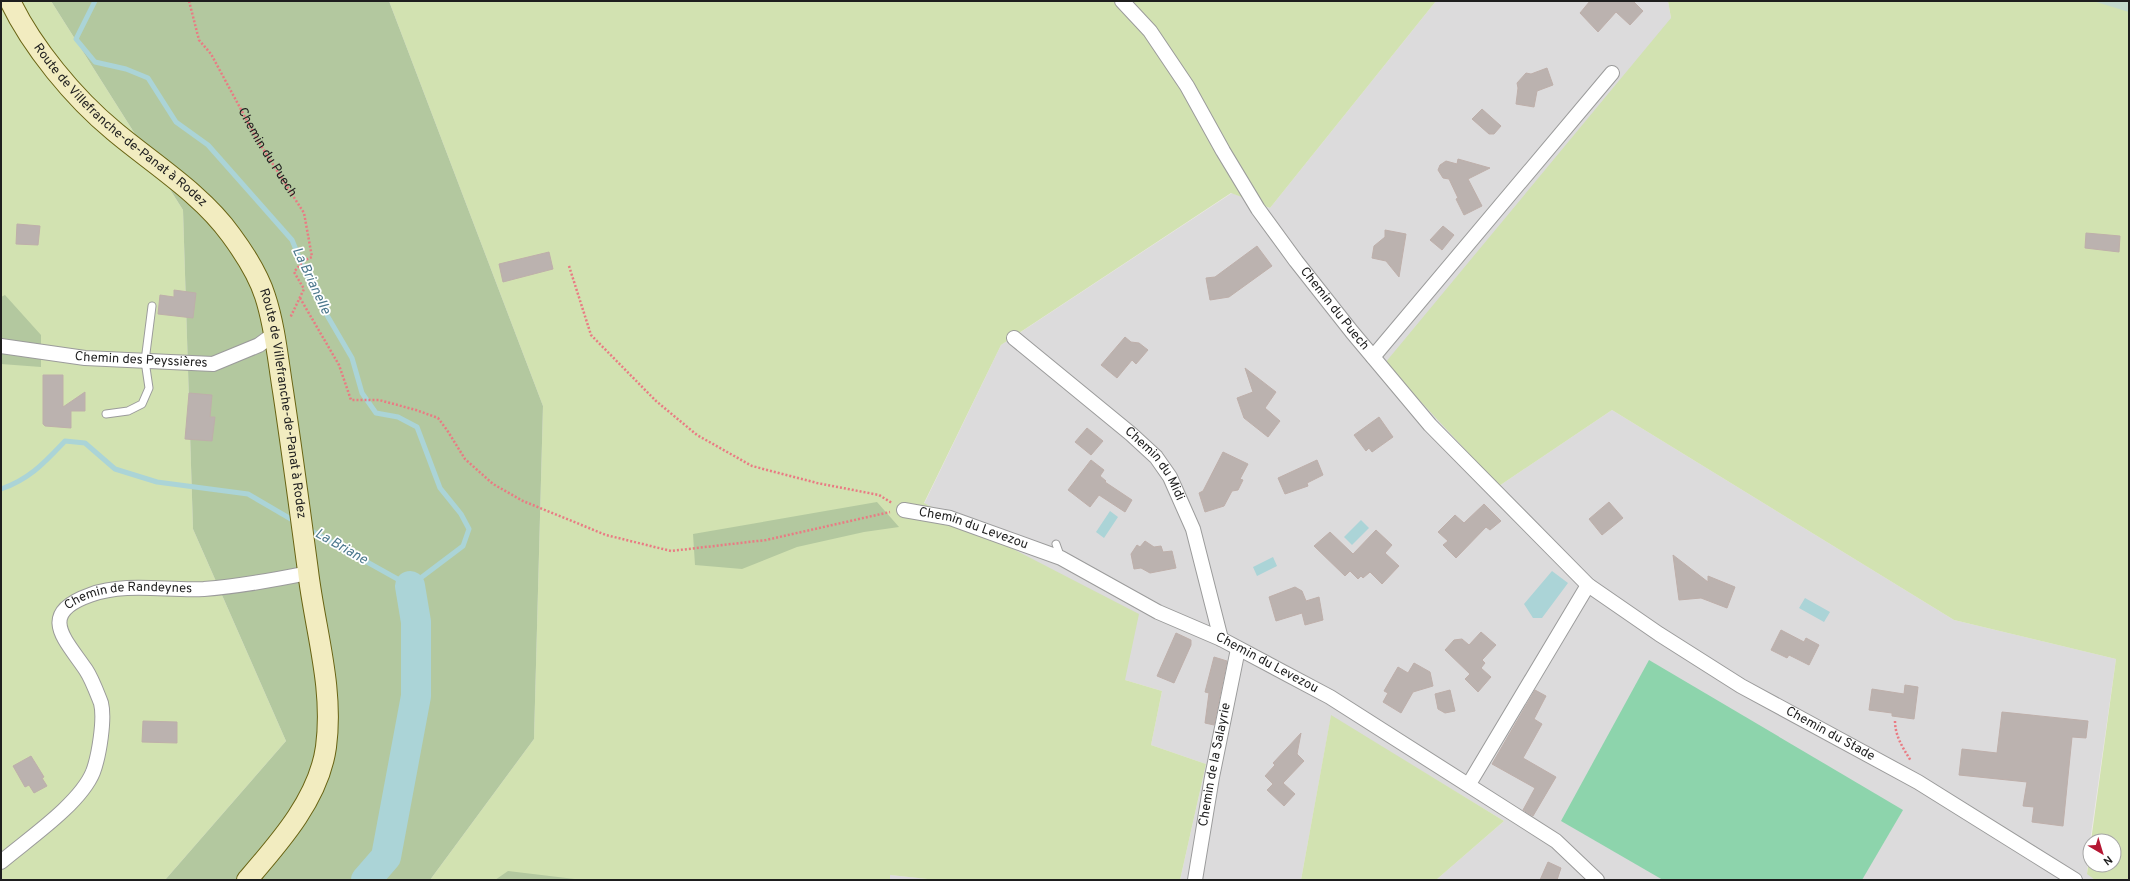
<svg xmlns="http://www.w3.org/2000/svg" width="2130" height="881" font-family="Overpass,sans-serif">
<style>
.residential{fill:#dcdbdc}
.grass{fill:#d2e2b1}
.forest{fill:#b3c89f}
.wetland{fill:#c4dacc}
.pitch{fill:#8dd4ac}
.water{fill:#abd4d7}
.lines{fill:none;stroke-linecap:round;stroke-linejoin:round}
.stream{stroke:#abd4d7;stroke-width:5}
.river{stroke:#abd4d7;stroke-width:30}
.building{fill:#bbb2af;stroke:#beafaa}
.lane-casing{stroke:#9b9b9b;stroke-width:9}
.street-casing{stroke:#9b9b9b;stroke-width:16}
.secondary-casing{stroke:#696312;stroke-width:22}
.path{stroke:#e97b83;stroke-width:2.5;stroke-dasharray:2 2;stroke-linecap:butt}
.lane{stroke:#fff;stroke-width:7}
.street{stroke:#fff;stroke-width:14}
.secondary{stroke:#f2ecc0;stroke-width:20}
.labels{text-anchor:middle;dominant-baseline:central;stroke-width:3.5;stroke-linejoin:round;paint-order:stroke}
.street-label{font-size:13px;fill:#1e1e1e;stroke:#fff}
.water-label{font-size:14px;font-style:italic;fill:#4c788d;stroke:#fff}
</style>
<rect width="100%" height="100%" fill="#eeeae6"/>
<path class="residential" d="M 1436,1 L 1668,1 L 1671,18 L 1499,486 L 1612,410 L 1954,620 L 2116,659 L 2090,841 L 2087,873 L 2095,880 L 1436,880 L 1504,821 L 1331,716 L 1301,880 L 1180,880 L 1206,764 L 1151,745 L 1162,691 L 1125,680 L 924,504 L 1001,345 L 1232,193 L 1270,208 Z
M 890,875 L 937,880 L 890,880 Z"/>
<path class="grass" d="M 1,1 L 51,1 L 183,210 L 193,529 L 286,741 L 165,880 L 1,880 Z
M 389,1 L 1436,1 L 1270,208 L 1231,193 L 1001,345 L 924,503 L 1139,614 L 1125,680 L 1162,691 L 1151,745 L 1206,764 L 1180,880 L 937,880 L 890,875 L 890,880 L 430,880 L 534,739 L 543,406 Z
M 1668,1 L 2129,1 L 2129,880 L 2095,880 L 2087,874 L 2090,851 L 2090,865 L 2114,865 L 2114,841 L 2091,841 L 2116,659 L 1954,620 L 1612,410 L 1499,486 L 1385,363 L 1671,18 Z
M 1331,715 L 1504,821 L 1436,880 L 1301,880 Z"/>
<path class="forest" d="M 51,1 L 389,1 L 543,406 L 534,739 L 430,880 L 165,880 L 286,741 L 193,529 L 183,210 Z
M 5,295 L 41,335 L 41,367 L 1,364 L 1,297 Z
M 877,502 L 899,527 L 864,532 L 797,547 L 742,569 L 695,565 L 693,534 Z
M 508,871 L 583,880 L 495,880 Z"/>
<path class="wetland" d="M 2092,1 L 2129,1 L 2129,12 L 2093,1 Z"/>
<path class="pitch" d="M 1649,660 L 1903,810 L 1862,880 L 1663,880 L 1561,821 Z"/>
<path class="water" d="M 1110,511 L 1118,517 L 1104,538 L 1096,532 Z
M 1361,520 L 1369,528 L 1352,545 L 1344,537 Z
M 1273,557 L 1277,566 L 1257,576 L 1253,567 Z
M 1552,571 L 1568,583 L 1542,618 L 1533,618 L 1524,604 Z
M 1805,598 L 1830,612 L 1824,622 L 1799,608 Z"/>
<g class="lines">
<path class="stream" d="M 95,1 L 76,39 L 95,62 L 126,69 L 148,78 L 176,122 L 208,145 L 292,240 L 314,293 L 352,358 L 362,393 L 376,413 L 398,417 L 417,427 L 440,488 L 461,514 L 469,529 L 463,546 L 410,586 L 308,529
M 1,489 C 30,479 45,462 65,441 L 85,443 L 115,469 L 157,482 L 248,494 L 296,522"/>
<path class="river" d="M 366,880 L 386,857 L 416,696 L 416,622 L 410,586"/>
</g>
<path class="building" d="M 1590,1 L 1633,1 L 1643,11 L 1630,25 L 1616,12 L 1598,32 L 1580,13 Z
M 1547,68 L 1553,85 L 1537,91 L 1534,107 L 1516,104 L 1518,88 L 1517,83 L 1526,73 L 1531,74 Z
M 1482,109 L 1501,126 L 1494,134 L 1489,134 L 1472,119 Z
M 1458,159 L 1490,168 L 1468,179 L 1482,206 L 1464,215 L 1456,199 L 1458,198 L 1449,179 L 1443,178 L 1438,170 L 1440,165 L 1446,161 L 1457,164 Z
M 17,224 L 40,226 L 38,245 L 16,244 Z
M 1443,226 L 1454,235 L 1442,250 L 1430,240 Z
M 1385,230 L 1406,234 L 1399,277 L 1386,261 L 1372,258 L 1374,246 L 1385,237 Z
M 2086,233 L 2120,236 L 2119,252 L 2085,248 Z
M 1257,246 L 1272,266 L 1229,297 L 1210,300 L 1206,278 L 1215,277 Z
M 549,252 L 553,269 L 503,282 L 499,264 Z
M 174,290 L 196,293 L 193,318 L 158,314 L 160,295 L 174,297 Z
M 1125,337 L 1131,342 L 1139,343 L 1148,350 L 1136,364 L 1132,360 L 1117,378 L 1101,365 Z
M 1245,368 L 1276,392 L 1265,408 L 1280,421 L 1268,437 L 1244,418 L 1237,398 L 1253,392 Z
M 43,375 L 63,375 L 63,407 L 85,392 L 85,411 L 71,411 L 71,428 L 45,426 L 43,424 Z
M 189,393 L 212,395 L 210,417 L 215,417 L 212,441 L 185,439 Z
M 1379,417 L 1393,437 L 1372,452 L 1369,448 L 1366,451 L 1354,435 Z
M 1087,428 L 1103,441 L 1091,455 L 1075,442 Z
M 1223,452 L 1248,464 L 1240,479 L 1243,480 L 1238,490 L 1232,491 L 1224,506 L 1205,512 L 1199,493 L 1203,491 Z
M 1091,460 L 1104,470 L 1100,476 L 1106,481 L 1105,482 L 1132,500 L 1125,512 L 1099,495 L 1090,507 L 1068,490 Z
M 1317,460 L 1323,475 L 1307,483 L 1308,486 L 1285,494 L 1278,478 Z
M 1609,502 L 1623,518 L 1602,535 L 1589,519 Z
M 1484,504 L 1501,521 L 1490,530 L 1486,527 L 1456,558 L 1443,545 L 1448,541 L 1438,532 L 1455,515 L 1464,523 Z
M 1376,530 L 1392,545 L 1385,553 L 1399,566 L 1382,584 L 1370,572 L 1363,578 L 1361,576 L 1358,579 L 1350,571 L 1345,576 L 1314,546 L 1330,532 L 1353,554 Z
M 1145,541 L 1154,547 L 1161,546 L 1163,552 L 1172,551 L 1176,568 L 1150,573 L 1141,568 L 1134,569 L 1131,554 L 1137,545 L 1140,547 Z
M 1673,555 L 1708,582 L 1708,576 L 1735,587 L 1727,608 L 1701,598 L 1679,600 Z
M 1295,587 L 1302,591 L 1306,601 L 1319,597 L 1323,620 L 1305,625 L 1302,613 L 1276,621 L 1269,597 Z
M 1781,630 L 1804,642 L 1806,638 L 1819,645 L 1809,665 L 1789,655 L 1787,658 L 1771,650 Z
M 1481,632 L 1496,645 L 1482,660 L 1485,663 L 1481,668 L 1491,677 L 1478,692 L 1465,679 L 1470,674 L 1445,650 L 1454,640 L 1462,639 L 1469,645 Z
M 1176,633 L 1191,640 L 1191,645 L 1174,683 L 1157,676 Z
M 1214,657 L 1227,661 L 1214,725 L 1205,723 L 1209,693 L 1205,692 Z
M 1414,663 L 1430,672 L 1433,686 L 1413,692 L 1401,713 L 1383,702 L 1388,693 L 1384,691 L 1398,667 L 1408,673 Z
M 1905,685 L 1918,687 L 1914,719 L 1892,716 L 1892,713 L 1869,710 L 1872,689 L 1904,694 Z
M 1450,690 L 1455,711 L 1445,713 L 1438,709 L 1435,694 Z
M 1535,690 L 1546,696 L 1534,719 L 1542,724 L 1523,758 L 1556,777 L 1533,816 L 1523,810 L 1535,788 L 1492,764 Z
M 2002,712 L 2088,721 L 2086,738 L 2072,737 L 2063,826 L 2032,822 L 2034,807 L 2023,806 L 2027,782 L 1959,775 L 1962,749 L 1997,753 Z
M 143,721 L 177,722 L 177,743 L 142,742 Z
M 1301,733 L 1297,754 L 1304,761 L 1283,783 L 1295,794 L 1284,806 L 1267,790 L 1273,784 L 1265,776 L 1275,765 L 1273,763 Z
M 31,756 L 44,777 L 42,778 L 47,786 L 34,793 L 29,785 L 25,787 L 13,766 Z
M 1548,862 L 1561,868 L 1557,880 L 1540,880 Z"/>
<g class="lines">
<defs>
<path id="lane" d="M 106,414 L 128,411 L 142,404 L 149,388 L 145,361 L 152,306
M 1056,544 L 1061,558"/>
<g id="street">
<path id="s2" d="M 1122,1 L 1150,31 L 1187,86 L 1223,151 L 1258,209 L 1296,261 L 1352,332 L 1430,425 L 1588,585 L 1659,634 L 1741,686 L 1918,782 L 2075,880"/>
<path id="s3" d="M 1014,338 L 1131,434 L 1156,457 L 1170,477 L 1193,529 L 1221,639"/>
<path id="s4" d="M 1,346 L 85,358 L 213,364 L 259,345 L 274,334"/>
<path d="M 1373,357 L 1612,73"/>
<path id="s5" d="M 904,510 L 950,518 L 1061,558 L 1158,612 L 1221,639 L 1330,697 L 1556,841 L 1597,880"/>
<path d="M 1469,784 L 1588,585"/>
<path id="s6" d="M 1,862 C 28,839 80,804 93,772 C 99,756 105,719 101,703 C 97,693 92,679 86,670 C 66,640 36,614 90,595 C 125,582 167,591 204,589 C 239,586 274,580 308,573"/>
<path id="s7" d="M 1195,880 L 1212,777 L 1238,649"/>
</g>
<g id="secondary">
<path id="s8" d="M 10,1 C 32,47 74,98 114,131 C 152,163 202,194 231,235 C 245,254 258,274 265,296 C 275,326 278,360 283,391 C 292,451 300,511 308,571 C 315,630 334,687 326,747 C 319,798 280,842 247,880"/>
</g>
</defs>
<use href="#lane" class="lane-casing"/>
<use href="#street" class="street-casing"/>
<use href="#secondary" class="secondary-casing"/>
<g class="path">
<path id="s1" d="M 189,1 L 199,40 L 211,54 L 258,141 L 304,213 L 312,257 L 303,261 L 294,272 L 304,289 L 290,318"/>
<path d="M 569,266 L 591,335 L 656,401 L 697,435 L 752,466 L 817,483 L 879,495 L 892,503"/>
<path d="M 300,298 L 339,365 L 351,400 L 379,400 L 416,410 L 438,418 L 447,430 L 465,459 L 493,484 L 523,501 L 606,535 L 671,551 L 766,540 L 890,512"/>
<path d="M 1895,721 C 1895,736 1903,748 1911,761"/>
</g>
<use href="#lane" class="lane"/>
<use href="#street" class="street"/>
<use href="#secondary" class="secondary"/>
</g>
<g class="labels">
<g class="street-label">
<text stroke="none"><textPath href="#s8" startOffset="168">Route de Villefranche-de-Panat à Rodez</textPath></text>
<text stroke="none"><textPath href="#s1" startOffset="172">Chemin du Puech</textPath></text>
<text stroke="none"><textPath href="#s2" startOffset="375">Chemin du Puech</textPath></text>
<text stroke="none"><textPath href="#s4" startOffset="141">Chemin des Peyssières</textPath></text>
<text stroke="none"><textPath href="#s8" startOffset="504">Route de Villefranche-de-Panat à Rodez</textPath></text>
<text stroke="none"><textPath href="#s3" startOffset="190">Chemin du Midi</textPath></text>
<text stroke="none"><textPath href="#s5" startOffset="72">Chemin du Levezou</textPath></text>
<text stroke="none"><textPath href="#s6" startOffset="373">Chemin de Randeynes</textPath></text>
<text stroke="none"><textPath href="#s5" startOffset="396">Chemin du Levezou</textPath></text>
<text stroke="none"><textPath href="#s2" startOffset="1035">Chemin du Stade</textPath></text>
<text stroke="none"><textPath href="#s7" startOffset="117">Chemin de la Salayrie</textPath></text>
</g>
<g class="water-label">
<text transform="translate(311 281) rotate(65)">La Brianelle</text>
<text transform="translate(341 547) rotate(30)">La Briane</text>
</g>
</g>
<rect width="2130" height="881" fill="none" stroke="#1e1e1e" stroke-width="4"/>
<g transform="translate(2102 853) rotate(142)"><circle r="19" fill="#ffffff" stroke="#a5a5a5"/>
<path d="M0-3L7 15L0 10L-7 15Z" fill="#b51733"/>
<text y="-6" font-size="11" font-weight="bold" text-anchor="middle" fill="#1e1e1e">N</text>
</g>
</svg>
